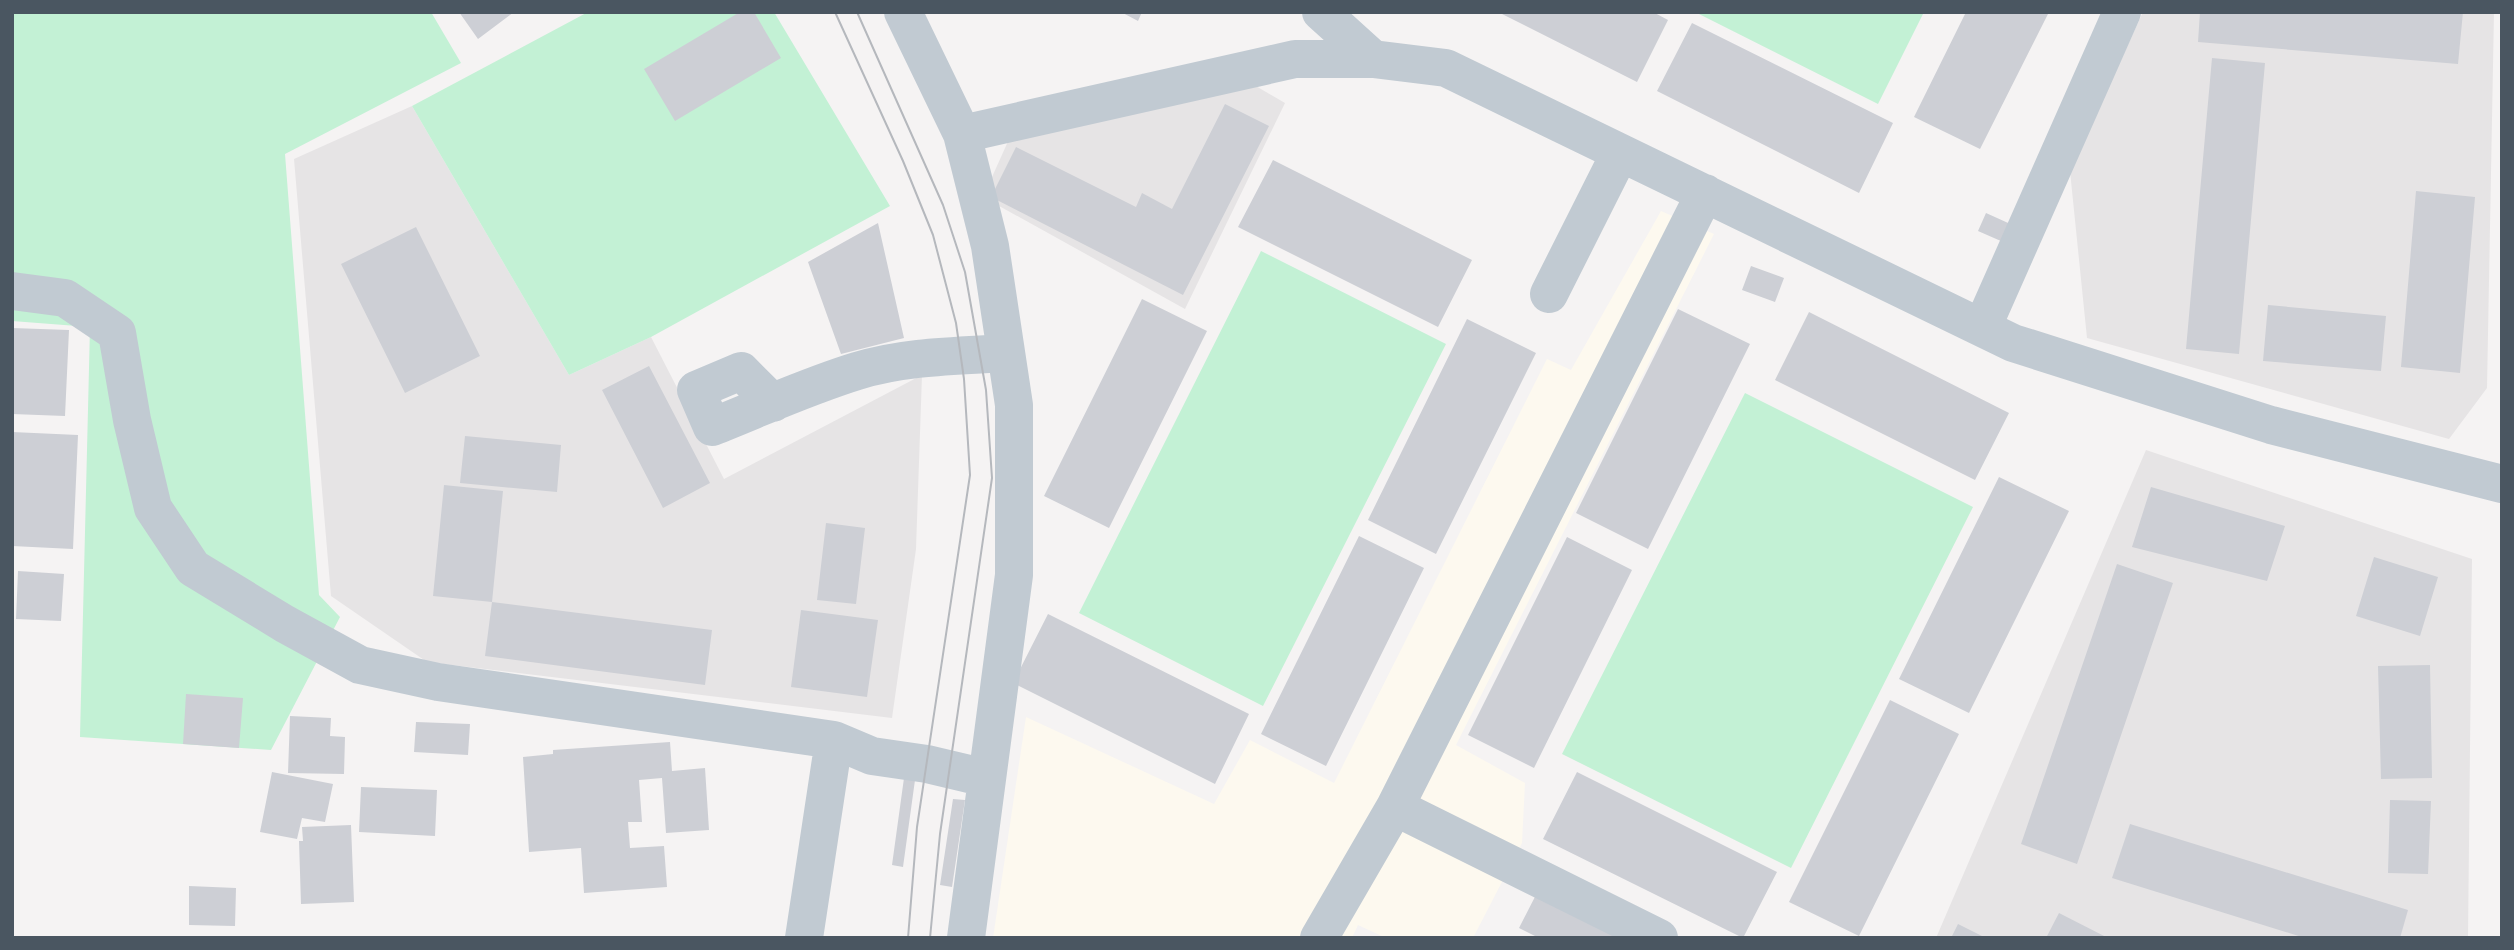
<svg xmlns="http://www.w3.org/2000/svg" width="2514" height="950" font-family="'Alegreya Sans',sans-serif">
<style>
.commercial{fill:#fdf9ef}
.education{fill:#e6e4e5}
.green{fill:#c3f1d5}
.building{fill:#cdcfd5}
.lines{fill:none;stroke-linecap:round;stroke-linejoin:round}
.minor{stroke:#c1cad2;stroke-width:38}
.tram{stroke:#b5b8bd;stroke-width:2}
</style>
<rect width="100%" height="100%" fill="#f5f3f3"/>
<path class="commercial" d="M 1661,211 L 1714,234 L 1456,745 L 1525,783 L 1522,843 L 1473,938 L 1386,938 L 1358,925 L 1352,938 L 993,938 L 1026,717 L 1214,804 L 1250,740 L 1334,783 L 1547,359 L 1571,370 Z"/>
<path class="education" d="M 2143,12 L 2494,12 L 2487,388 L 2449,439 L 2087,338 L 2070,171 Z
M 1249,82 L 1285,103 L 1185,309 L 983,197 L 1010,137 Z
M 412,106 L 569,375 L 651,337 L 724,479 L 922,375 L 916,549 L 892,718 L 427,662 L 331,596 L 294,159 Z
M 2146,450 L 2472,559 L 2468,938 L 1936,938 Z"/>
<path class="green" d="M 12,12 L 431,12 L 461,63 L 285,154 L 319,595 L 340,617 L 271,750 L 80,737 L 90,327 L 12,321 Z
M 588,12 L 774,12 L 890,206 L 651,337 L 569,375 L 412,106 Z
M 1695,12 L 1924,12 L 1878,104 Z
M 1261,251 L 1446,344 L 1263,706 L 1079,613 Z
M 1745,393 L 1973,507 L 1791,868 L 1562,754 Z"/>
<path class="building" d="M 459,12 L 514,12 L 478,39 Z
M 740,12 L 754,12 L 781,58 L 675,121 L 644,69 Z
M 1121,12 L 1142,12 L 1138,21 Z
M 1498,12 L 1653,12 L 1668,20 L 1637,82 Z
M 1966,12 L 2049,12 L 1980,149 L 1914,117 Z
M 2200,12 L 2463,12 L 2458,64 L 2198,42 Z
M 1692,23 L 1893,123 L 1859,193 L 1657,91 Z
M 2212,58 L 2265,63 L 2239,354 L 2186,349 Z
M 1225,104 L 1269,126 L 1183,295 L 991,197 L 1016,147 L 1136,207 L 1142,193 L 1172,209 Z
M 1273,160 L 1472,260 L 1438,327 L 1238,227 Z
M 2416,191 L 2475,197 L 2460,373 L 2401,367 Z
M 1986,213 L 2017,227 L 2010,245 L 1978,231 Z
M 878,223 L 904,338 L 841,354 L 808,262 Z
M 416,227 L 480,356 L 405,393 L 341,264 Z
M 1751,266 L 1784,278 L 1775,302 L 1742,290 Z
M 1142,299 L 1207,331 L 1109,528 L 1044,496 Z
M 2268,305 L 2386,316 L 2381,371 L 2263,361 Z
M 1678,309 L 1750,344 L 1648,549 L 1576,513 Z
M 1809,312 L 2009,413 L 1975,480 L 1775,380 Z
M 1467,319 L 1536,353 L 1436,554 L 1368,520 Z
M 12,328 L 69,330 L 65,416 L 12,414 Z
M 649,366 L 710,483 L 663,508 L 602,390 Z
M 12,432 L 78,435 L 73,549 L 12,546 Z
M 465,436 L 561,445 L 557,492 L 460,483 Z
M 1999,477 L 2069,511 L 1969,713 L 1899,679 Z
M 444,485 L 503,491 L 492,602 L 433,596 Z
M 2151,487 L 2285,526 L 2267,581 L 2132,547 Z
M 826,523 L 865,528 L 856,604 L 817,600 Z
M 1359,536 L 1424,568 L 1326,766 L 1261,734 Z
M 1567,537 L 1632,570 L 1534,768 L 1468,735 Z
M 2374,557 L 2438,577 L 2420,636 L 2356,616 Z
M 2117,564 L 2173,583 L 2077,864 L 2021,844 Z
M 18,571 L 64,574 L 61,621 L 16,619 Z
M 492,602 L 712,630 L 705,685 L 485,656 Z
M 801,610 L 878,620 L 867,697 L 791,687 Z
M 1048,614 L 1249,714 L 1215,784 L 1013,683 Z
M 2430,665 L 2432,778 L 2381,779 L 2378,666 Z
M 186,694 L 243,698 L 239,748 L 183,744 Z
M 1890,700 L 1959,734 L 1859,936 L 1789,902 Z
M 290,716 L 331,718 L 330,736 L 345,737 L 344,774 L 288,773 Z
M 416,722 L 470,724 L 468,755 L 414,752 Z
M 670,742 L 672,771 L 705,768 L 709,830 L 666,833 L 662,778 L 639,780 L 642,822 L 628,822 L 630,848 L 664,846 L 667,887 L 584,893 L 581,848 L 529,852 L 523,757 L 553,754 L 553,750 Z
M 272,772 L 333,784 L 325,822 L 302,818 L 297,839 L 260,832 Z
M 1577,772 L 1777,872 L 1743,938 L 1543,839 Z
M 904,778 L 915,780 L 903,867 L 892,865 Z
M 361,787 L 437,790 L 435,836 L 359,832 Z
M 953,799 L 965,800 L 952,887 L 940,885 Z
M 2390,800 L 2431,801 L 2428,874 L 2388,873 Z
M 2130,824 L 2408,910 L 2400,938 L 2305,938 L 2112,878 Z
M 351,825 L 354,902 L 301,904 L 299,841 L 303,841 L 302,827 Z
M 189,886 L 236,888 L 235,926 L 189,925 Z
M 1540,887 L 1641,938 L 1539,938 L 1519,928 Z
M 2059,913 L 2108,938 L 2046,938 Z
M 1958,924 L 1986,938 L 1951,938 Z"/>
<g class="lines">
<path class="minor" d="M 903,12 L 962,134 L 990,246 L 1014,405 L 1014,575 L 966,938
M 1321,12 L 1373,59
M 962,134 L 1295,59 L 1373,59 L 1446,68 L 2013,343 L 2271,425 L 2502,484
M 12,291 L 65,298 L 117,333 L 132,420 L 153,508 L 193,568 L 285,624 L 360,665 L 438,682 L 834,740 L 804,938
M 1549,294 L 1620,153
M 1982,328 L 2122,12
M 773,403 L 741,371 L 696,390 L 712,427 C 760,408 808,386 857,371 C 905,356 958,356 1006,353
M 834,740 L 872,756 L 927,764 L 986,778
M 1395,807 L 1659,938
M 1319,938 L 1395,807 L 1705,193"/>
<path class="tram" d="M 835,12 L 903,161 L 933,235 L 956,323 L 964,379 L 970,475 L 917,827 L 908,938
M 857,12 L 943,205 L 965,272 L 986,390 L 992,478 L 940,834 L 930,938"/>
</g>
<rect width="2514" height="950" fill="none" stroke="#4a5661" stroke-width="28"/>
</svg>
